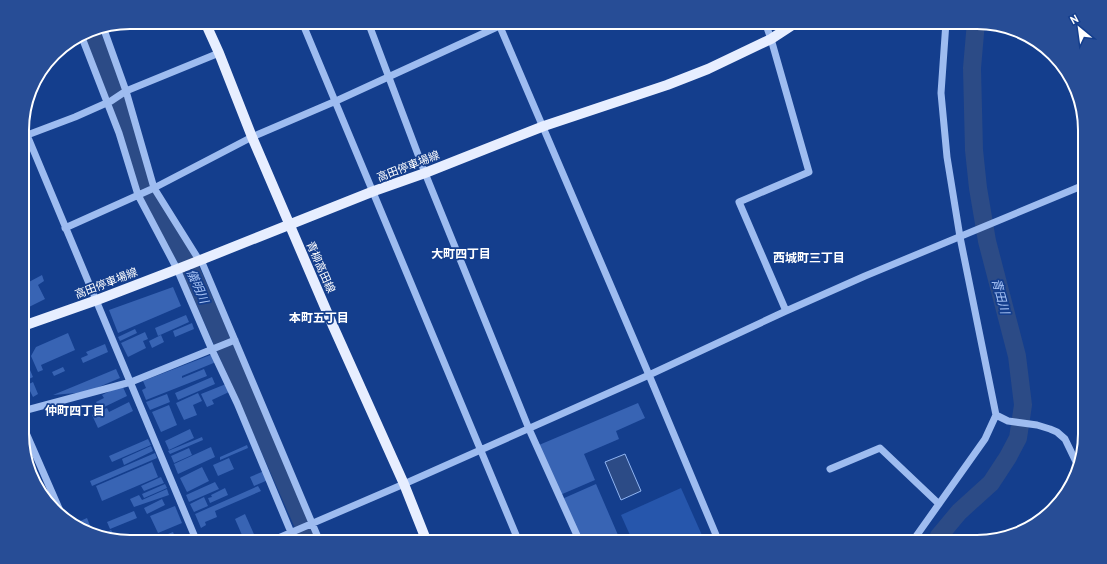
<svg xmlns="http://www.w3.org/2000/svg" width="1107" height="564" font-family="'PT Sans','Noto Sans JP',sans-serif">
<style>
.green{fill:#2656ac}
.water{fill:#2c4b86;stroke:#90b5f3}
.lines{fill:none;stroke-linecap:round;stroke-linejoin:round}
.river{stroke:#2c4b86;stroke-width:18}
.building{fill:#3864b4}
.minor{stroke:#9ebcf0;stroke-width:7}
.major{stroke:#e7eeff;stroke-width:10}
.labels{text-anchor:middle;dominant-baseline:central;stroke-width:3.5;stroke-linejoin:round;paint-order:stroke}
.street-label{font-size:11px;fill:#fff;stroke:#143e8d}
.neighbourhood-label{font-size:12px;font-weight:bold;fill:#fff;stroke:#143e8d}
.water-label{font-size:12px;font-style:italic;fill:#aac6f8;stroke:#143e8d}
.rim{fill:none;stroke:#fff;stroke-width:2}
</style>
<rect width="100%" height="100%" fill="#143e8d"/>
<path class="green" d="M 681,488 L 705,542 L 633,542 L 621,515 Z"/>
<path class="water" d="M 625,454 L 641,491 L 621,500 L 605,462 Z"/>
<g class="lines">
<path class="river" d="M 90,30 L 112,83 L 141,183 L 186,259 L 311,542
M 936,542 L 939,536 L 959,512 L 991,483 L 1008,457 L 1018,438 L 1023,405 L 1017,356 L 987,241 L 978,188 L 974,150 L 972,68 L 976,22"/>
</g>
<path class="building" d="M 23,274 L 27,283 L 42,275 L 44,281 L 38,285 L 45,299 L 29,307 L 23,294 Z
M 173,287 L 181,306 L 118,333 L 109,310 Z
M 186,315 L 189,322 L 158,336 L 155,328 Z
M 192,323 L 194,329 L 175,337 L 173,331 Z
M 135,329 L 137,333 L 120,341 L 118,337 Z
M 145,332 L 148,339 L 143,341 L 146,348 L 128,357 L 121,343 Z
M 68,333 L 75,350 L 41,365 L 43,370 L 38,372 L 31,356 L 36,347 Z
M 161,335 L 164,342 L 152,348 L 149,341 Z
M 105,344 L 108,352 L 83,363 L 81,358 L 88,355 L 86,352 Z
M 213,354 L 216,362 L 182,376 L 182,378 L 204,369 L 207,376 L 146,400 L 142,390 L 146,388 L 143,381 Z
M 63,367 L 65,371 L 54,376 L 52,372 Z
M 116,369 L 120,378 L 87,392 L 53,395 Z
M 30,370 L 33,377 L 23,382 L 23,373 Z
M 212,377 L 215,384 L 178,400 L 175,393 Z
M 33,382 L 38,394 L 33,397 L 27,385 Z
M 226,384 L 229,392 L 212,400 L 214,404 L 207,407 L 201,394 Z
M 122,385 L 127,396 L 100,409 L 96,402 L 104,398 L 102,395 Z
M 198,393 L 202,401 L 193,405 L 197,415 L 184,420 L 176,403 Z
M 167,394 L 170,402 L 150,410 L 146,402 Z
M 129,402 L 133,411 L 98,428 L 92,415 L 107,408 L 109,412 Z
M 638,403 L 645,418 L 616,431 L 619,439 L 584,454 L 595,480 L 560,495 L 539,445 Z
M 169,405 L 177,425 L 161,432 L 152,412 Z
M 190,429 L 194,438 L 169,450 L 165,441 Z
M 202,437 L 203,440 L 170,454 L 168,451 Z
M 148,439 L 151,445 L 112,462 L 109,456 Z
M 247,445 L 248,448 L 220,460 L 220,457 Z
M 151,446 L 153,451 L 124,465 L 122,459 Z
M 211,447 L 215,457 L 178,474 L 174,464 Z
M 189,448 L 192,455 L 174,463 L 171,456 Z
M 155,453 L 157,458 L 92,486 L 90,481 Z
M 229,458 L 234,469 L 218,476 L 213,465 Z
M 152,462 L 158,477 L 102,501 L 96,486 Z
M 202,467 L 209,481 L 187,492 L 180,478 Z
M 264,471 L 268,480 L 254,486 L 250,477 Z
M 161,477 L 164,483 L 144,491 L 141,486 Z
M 215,482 L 219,489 L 189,502 L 186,495 Z
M 165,484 L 167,488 L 144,498 L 142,494 Z
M 596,484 L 621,542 L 581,542 L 562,499 Z
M 258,486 L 261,491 L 215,511 L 217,517 L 205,522 L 206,525 L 201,528 L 195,514 Z
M 225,488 L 228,495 L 210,503 L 208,498 L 212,497 L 211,495 Z
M 167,489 L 169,495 L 134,507 L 130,499 L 139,495 L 142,500 Z
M 204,497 L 208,506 L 194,512 L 190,504 Z
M 162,499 L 165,505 L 147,514 L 144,508 Z
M 175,506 L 182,523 L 158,533 L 150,516 Z
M 134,511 L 137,518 L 110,529 L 107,522 Z
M 245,514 L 257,541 L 255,542 L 245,542 L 235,519 Z
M 87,518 L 93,533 L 83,531 L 81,529 L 78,522 Z
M 111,530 L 114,535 L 109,537 L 101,535 Z
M 173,532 L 177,542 L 148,542 Z"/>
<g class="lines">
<path class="minor" d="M 302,22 L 519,542
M 368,22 L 425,173 L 529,429 L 580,542
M 498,22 L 649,375 L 719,542
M 765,22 L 771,39 L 809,172 L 739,202 L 786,311
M 103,27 L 126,91 L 154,188 L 199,260
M 81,35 L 119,133 L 138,195 L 177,269 L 212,350 L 237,403 L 295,542
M 22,123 L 197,542
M 22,137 L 75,117 L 111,101 L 126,91 L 219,53
M 65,228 L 154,188 L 252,137 L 336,101 L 508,22
M 201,260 L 320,542
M 23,411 L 131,382 L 235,340
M 996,415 L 1008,421 L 1037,425 L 1050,429 L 1057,432 L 1065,439 L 1078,466
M 23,426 L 61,513
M 830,469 L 880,448 L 939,504
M 269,542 L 404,484 L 649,375 L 786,311 L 865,276 L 1084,185
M 912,542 L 985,439 L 996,415 L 960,237 L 947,157 L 941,93 L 946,22"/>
<path class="major" d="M 205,22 L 219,53 L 252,137 L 333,326 L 404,484 L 427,542
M 23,326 L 97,300 L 183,267 L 374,191 L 425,173 L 544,126 L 667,85 L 708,69 L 771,39 L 797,22"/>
</g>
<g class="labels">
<g class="street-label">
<text transform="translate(408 166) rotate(-21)">高田停車場線</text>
<text transform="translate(321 267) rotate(66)">青柳高田線</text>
<text transform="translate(106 283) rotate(-21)">高田停車場線</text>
</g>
<g class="neighbourhood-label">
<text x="461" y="253">大町四丁目</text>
<text x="809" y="257">西城町三丁目</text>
<text x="319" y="317">本町五丁目</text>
<text x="75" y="410">仲町四丁目</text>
</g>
<g class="water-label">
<text transform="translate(198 286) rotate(66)">儀明川</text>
<text transform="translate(1001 296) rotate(75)">青田川</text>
</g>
</g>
<path d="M0 0H1107V564H0ZM130 29H977A101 101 0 0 1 1078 130V434A101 101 0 0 1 977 535H130A101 101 0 0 1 29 434V130A101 101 0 0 1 130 29Z" fill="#274d96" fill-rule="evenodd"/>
<path class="rim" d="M130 29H977A101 101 0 0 1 1078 130V434A101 101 0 0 1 977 535H130A101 101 0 0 1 29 434V130A101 101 0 0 1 130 29Z"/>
<g transform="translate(1079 28) rotate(331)" stroke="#143e8d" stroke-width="3" paint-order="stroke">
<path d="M0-3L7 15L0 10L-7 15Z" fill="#ffffff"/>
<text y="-6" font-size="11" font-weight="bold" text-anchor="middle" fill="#ffffff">N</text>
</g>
</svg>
